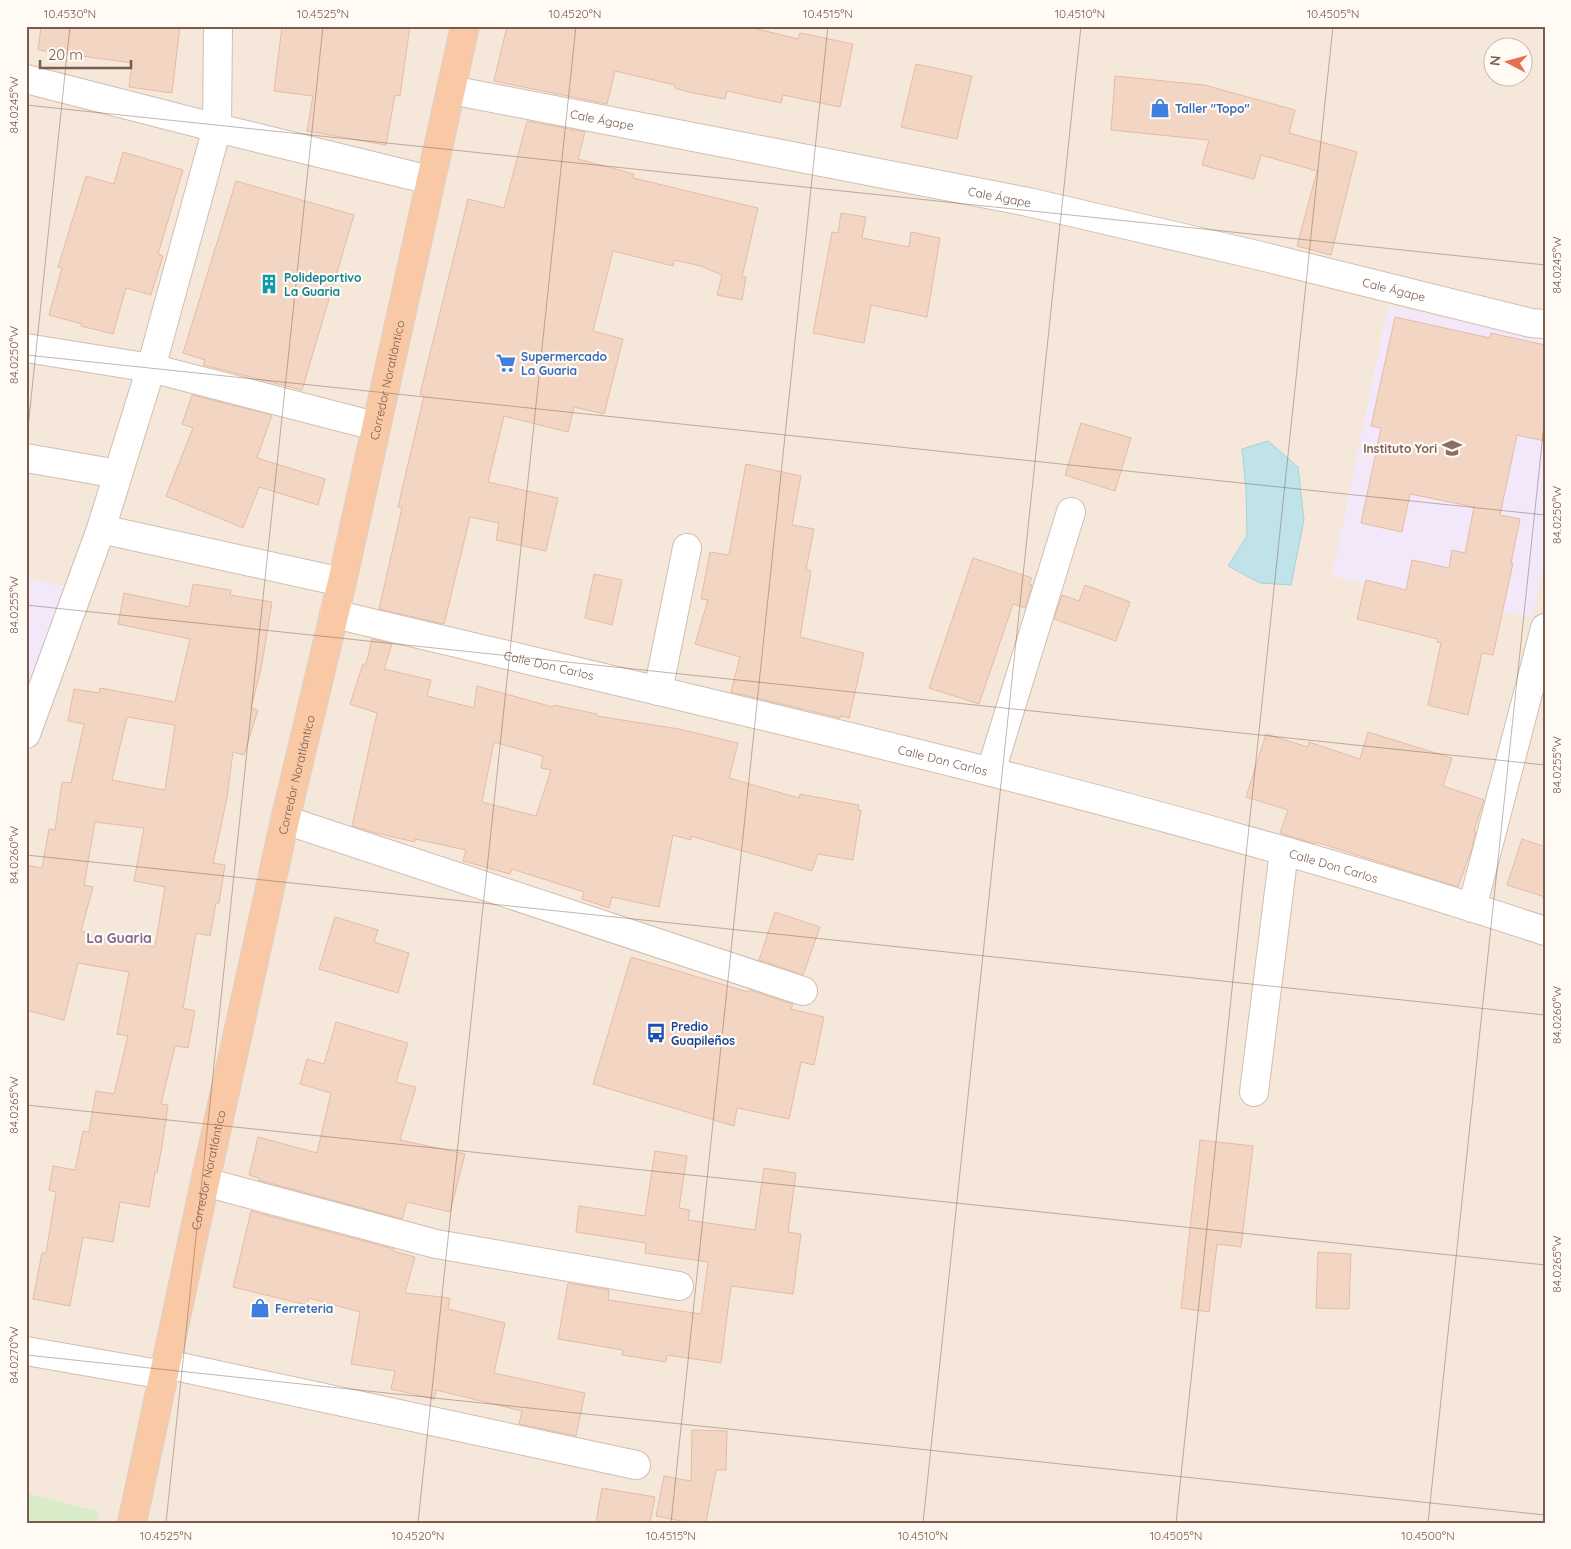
<svg xmlns="http://www.w3.org/2000/svg" width="1571" height="1549" font-family="Quicksand,sans-serif">
<style>
.residential{fill:#f5e8da;fill-rule:evenodd}
.education{fill:#f3e8fa}
.green{fill:#d8ecc9}
.water{fill:#bfe3e8;stroke:#a5d3da}
.building{fill:#f3d5c3;stroke:#e6bba3;fill-rule:evenodd}
.lines{fill:none;stroke-linecap:round;stroke-linejoin:round}
.minor-casing{stroke:#d1beb0;stroke-width:30}
.trunk-casing{stroke:#dad1cd;stroke-width:30}
.minor{stroke:#fff;stroke-width:28}
.trunk{stroke:#f9c8a4;stroke-width:28}
.ticks{fill:none;stroke:#7a5c4d;stroke-width:1;stroke-opacity:0.45}
.labels{text-anchor:middle;dominant-baseline:central;stroke-width:4.5;stroke-linejoin:round;paint-order:stroke}
.shop-label{font-size:12px;font-weight:bold;fill:#366cbe;stroke:#fffaf3;text-anchor:start}
.street-label{font-size:12px;fill:#7a5c4d;stroke:#fffaf3}
.culture-label{font-size:12px;font-weight:bold;fill:#0d838f;stroke:#fffaf3;text-anchor:start}
.education-label{font-size:12px;font-weight:bold;fill:#785e54;stroke:#fffaf3;text-anchor:end}
.transit-label{font-size:12px;font-weight:bold;fill:#164399;stroke:#fffaf3;text-anchor:start}
.neighbourhood-label{font-size:14px;font-weight:bold;fill:#846695;stroke:#fffaf3}
.neatline{fill:none;stroke:#7a5c4d;stroke-width:2}
.ticks-label{font-size:12px;text-anchor:middle;fill:#7a5c4d}
</style>
<rect width="100%" height="100%" fill="#fdf6ec"/>
<path class="residential" d="M 26,26 L 1545,26 L 1545,1523 L 26,1523 ZM 1494,48 L 1524,48 L 1524,78 L 1494,78 Z"/>
<path class="education" d="M 1388,306 L 1545,339 L 1545,558 L 1532,618 L 1332,576 Z
M 26,578 L 64,586 L 26,693 Z"/>
<path class="green" d="M 26,1493 L 99,1512 L 96,1523 L 26,1523 Z"/>
<path class="water" d="M 1268,441 L 1298,467 L 1304,520 L 1291,585 L 1260,583 L 1228,566 L 1247,536 L 1246,490 L 1242,449 Z"/>
<path class="building" d="M 41,26 L 180,26 L 172,93 L 129,87 L 132,63 L 38,50 Z
M 282,26 L 410,26 L 400,96 L 395,95 L 386,145 L 307,131 L 313,96 L 274,91 Z
M 507,26 L 745,26 L 798,39 L 800,33 L 853,44 L 840,107 L 783,95 L 781,103 L 727,91 L 725,99 L 688,92 L 675,88 L 675,85 L 615,71 L 607,104 L 494,81 Z
M 916,64 L 972,76 L 957,139 L 901,127 Z
M 1115,76 L 1204,85 L 1295,110 L 1289,133 L 1357,152 L 1331,255 L 1297,246 L 1317,171 L 1261,155 L 1254,179 L 1202,165 L 1209,140 L 1111,130 Z
M 527,121 L 585,132 L 578,159 L 634,174 L 633,178 L 758,208 L 742,277 L 746,277 L 742,300 L 717,295 L 722,275 L 701,266 L 674,260 L 673,266 L 613,251 L 593,331 L 623,339 L 604,414 L 574,407 L 568,432 L 504,416 L 488,482 L 558,498 L 546,551 L 496,540 L 499,523 L 470,517 L 444,624 L 379,609 L 402,508 L 398,507 L 424,396 L 420,394 L 468,199 L 504,208 Z
M 123,152 L 183,170 L 158,254 L 163,256 L 151,295 L 126,288 L 113,334 L 81,326 L 82,324 L 49,315 L 62,268 L 58,267 L 86,176 L 114,184 Z
M 236,181 L 354,215 L 302,390 L 203,365 L 205,360 L 183,353 Z
M 841,213 L 866,217 L 862,238 L 909,247 L 911,232 L 940,238 L 927,317 L 871,305 L 864,343 L 813,333 L 832,232 L 838,233 Z
M 1395,317 L 1490,338 L 1491,333 L 1545,345 L 1545,441 L 1517,435 L 1500,515 L 1520,519 L 1511,563 L 1513,563 L 1493,655 L 1482,653 L 1468,715 L 1428,705 L 1441,643 L 1437,642 L 1438,639 L 1357,619 L 1366,580 L 1406,590 L 1412,560 L 1449,568 L 1452,550 L 1465,553 L 1474,507 L 1410,494 L 1402,532 L 1361,523 L 1381,428 L 1371,426 Z
M 192,395 L 272,415 L 257,458 L 325,479 L 318,505 L 259,487 L 243,528 L 166,496 L 193,428 L 182,424 Z
M 1081,423 L 1131,438 L 1115,491 L 1065,475 Z
M 746,464 L 801,476 L 792,525 L 814,529 L 806,570 L 811,571 L 800,637 L 864,653 L 849,718 L 841,716 L 840,718 L 731,692 L 740,657 L 695,644 L 708,600 L 701,599 L 710,552 L 729,555 Z
M 973,558 L 1032,578 L 1029,584 L 1032,585 L 1025,608 L 1013,604 L 979,704 L 929,688 Z
M 594,574 L 622,580 L 612,625 L 585,618 Z
M 193,584 L 231,590 L 230,595 L 272,602 L 261,669 L 251,708 L 258,710 L 244,755 L 233,752 L 227,798 L 213,863 L 225,865 L 219,903 L 216,903 L 210,936 L 196,933 L 183,1008 L 195,1011 L 188,1048 L 175,1046 L 161,1104 L 168,1105 L 162,1146 L 157,1173 L 155,1172 L 149,1207 L 120,1202 L 113,1242 L 83,1237 L 70,1306 L 33,1299 L 42,1253 L 46,1253 L 56,1192 L 49,1190 L 53,1166 L 75,1170 L 83,1131 L 89,1132 L 96,1091 L 114,1094 L 128,1036 L 117,1034 L 129,972 L 78,963 L 64,1020 L 26,1010 L 26,865 L 42,868 L 49,829 L 55,830 L 62,782 L 71,783 L 84,724 L 68,721 L 74,689 L 99,693 L 100,688 L 175,702 L 190,639 L 118,624 L 124,593 L 189,607 ZM 127,717 L 175,725 L 165,790 L 112,780 ZM 95,822 L 144,828 L 134,881 L 165,887 L 155,947 L 90,936 L 91,934 L 81,931 L 93,887 L 84,885 Z
M 1085,585 L 1130,602 L 1116,641 L 1054,619 L 1062,595 L 1079,601 Z
M 372,639 L 392,644 L 384,669 L 431,680 L 427,696 L 474,708 L 477,686 L 553,707 L 554,705 L 597,714 L 597,716 L 679,729 L 738,743 L 729,778 L 799,798 L 800,794 L 859,805 L 858,810 L 861,810 L 853,860 L 818,854 L 812,871 L 691,836 L 691,840 L 673,835 L 659,907 L 612,897 L 609,908 L 582,899 L 584,892 L 512,869 L 510,874 L 463,861 L 466,850 L 415,839 L 415,842 L 372,832 L 352,826 L 377,713 L 350,704 L 363,664 L 366,664 ZM 494,742 L 543,756 L 541,768 L 551,770 L 536,816 L 482,802 Z
M 1368,732 L 1452,758 L 1443,786 L 1484,800 L 1474,831 L 1476,832 L 1471,851 L 1458,887 L 1316,842 L 1315,844 L 1280,833 L 1288,810 L 1246,797 L 1266,734 L 1308,747 L 1309,742 L 1360,759 Z
M 1522,839 L 1545,847 L 1545,897 L 1507,885 Z
M 775,912 L 820,927 L 803,975 L 759,960 Z
M 335,917 L 378,930 L 374,942 L 409,953 L 398,993 L 319,969 Z
M 631,957 L 748,992 L 749,990 L 793,1004 L 791,1009 L 824,1017 L 814,1065 L 801,1062 L 789,1119 L 737,1108 L 734,1126 L 593,1084 Z
M 336,1022 L 408,1043 L 396,1082 L 416,1087 L 400,1140 L 465,1154 L 450,1212 L 407,1202 L 402,1219 L 259,1180 L 259,1178 L 249,1175 L 258,1137 L 317,1153 L 331,1093 L 300,1084 L 307,1059 L 324,1064 Z
M 1200,1140 L 1253,1146 L 1241,1247 L 1217,1244 L 1209,1312 L 1181,1308 Z
M 655,1151 L 687,1156 L 679,1208 L 690,1210 L 688,1220 L 755,1230 L 764,1168 L 796,1173 L 788,1232 L 801,1234 L 793,1294 L 731,1286 L 721,1363 L 667,1355 L 666,1362 L 622,1355 L 623,1350 L 558,1339 L 568,1283 L 609,1290 L 608,1300 L 701,1314 L 708,1262 L 645,1253 L 646,1243 L 576,1232 L 579,1206 L 645,1216 Z
M 251,1211 L 394,1249 L 393,1251 L 415,1257 L 405,1293 L 450,1298 L 448,1309 L 505,1323 L 494,1373 L 585,1393 L 576,1436 L 519,1424 L 522,1411 L 436,1390 L 434,1399 L 391,1389 L 395,1371 L 351,1364 L 360,1312 L 309,1298 L 307,1305 L 233,1287 Z
M 1318,1252 L 1351,1254 L 1349,1309 L 1316,1308 Z
M 692,1430 L 727,1431 L 726,1470 L 716,1470 L 706,1523 L 690,1523 L 656,1516 L 664,1476 L 691,1481 Z
M 602,1488 L 655,1497 L 650,1523 L 596,1523 Z"/>
<g class="lines">
<defs>
<g id="minor">
<path d="M 26,79 L 217,128 L 430,180"/>
<path id="s1" d="M 451,90 L 1028,202 L 1265,257 L 1531,323 L 1545,324"/>
<path d="M 26,348 L 151,368 L 375,426"/>
<path d="M 26,458 L 118,474"/>
<path d="M 101,529 L 342,582"/>
<path id="s2" d="M 334,614 C 740,711 1148,800 1545,931"/>
<path d="M 658,691 L 687,548"/>
<path d="M 26,734 L 101,529 L 151,368 L 217,128 L 218,26"/>
<path d="M 991,771 L 1071,512"/>
<path d="M 285,820 L 803,991"/>
<path d="M 1472,908 L 1545,628"/>
<path d="M 1254,1092 L 1284,851"/>
<path d="M 205,1182 L 436,1244 L 679,1286"/>
<path d="M 26,1351 L 164,1375"/>
<path d="M 166,1364 L 636,1465"/>
</g>
<g id="trunk">
<path id="s3" d="M 132,1523 L 205,1182 L 285,820 L 342,582 L 465,26"/>
</g>
</defs>
<use href="#minor" class="minor-casing"/>
<use href="#trunk" class="trunk-casing"/>
<use href="#minor" class="minor"/>
<use href="#trunk" class="trunk"/>
</g>
<path class="ticks" d="M 26,105 L 1545,265M 26,355 L 1545,515M 26,447 L 70,26M 26,605 L 1545,765M 26,855 L 1545,1015M 26,1105 L 1545,1265M 26,1355 L 1545,1515M 166,1523 L 323,26M 418,1523 L 576,26M 671,1523 L 828,26M 923,1523 L 1081,26M 1176,1523 L 1333,26M 1428,1523 L 1545,415"/>
<defs>
<symbol id="shop-bare" viewBox="-9 -9 18 18"><path d="M-5-2.5h2.3a2.7 3.5 0 0 1 5.4 0H5L5.5 6h-11ZM-1.5-2.5h3a1.5 2.3 0 0 0-3 0Z" fill="#3f7fe0" stroke="#fffaf3" stroke-width="2.5" paint-order="stroke"/></symbol>
<symbol id="building-bare" viewBox="-9 -9 18 18"><path d="M-4-6H4V6H1V3H-1V6H-4ZM-2.5-4.3h1.7v1.8h-1.7ZM.8-4.3h1.7v1.8H.8ZM-2.5-1h1.7V.8h-1.7ZM.8-1h1.7V.8H.8Z" fill="#0f9aa8" stroke="#fffaf3" stroke-width="2.5" paint-order="stroke"/></symbol>
<symbol id="supermarket-bare" viewBox="-9 -9 18 18"><path d="M-6-5.5h2.5l.6 2H6L4.5 2H-2.5L-4.4-4H-6ZM-1.5 3.2a1.3 1.3 0 1 0 .1 0ZM3 3.2a1.3 1.3 0 1 0 .1 0Z" fill="#3f7fe0" stroke="#fffaf3" stroke-width="2.5" paint-order="stroke"/></symbol>
<symbol id="school-bare" viewBox="-9 -9 18 18"><path d="M0-5L7-2L0 1L-7-2ZM-4 1L0 2.5L4 1V4Q0 6-4 4Z" fill="#8d6e63" stroke="#fffaf3" stroke-width="2.5" paint-order="stroke"/></symbol>
<symbol id="bus-bare" viewBox="-9 -9 18 18"><path d="M-5-6H5V4H4V6H2V4H-2V6H-4V4H-5ZM-3.5-4V0h7V-4ZM-3.5 1.2v1.5H-2V1.2ZM2 1.2v1.5H3.5V1.2Z" fill="#1a4fb4" stroke="#fffaf3" stroke-width="2.5" paint-order="stroke"/></symbol>
</defs>
<g fill-rule="evenodd">
<use href="#shop-bare" x="1146" y="94" width="28" height="28"/>
<use href="#building-bare" x="255" y="270" width="28" height="28"/>
<use href="#supermarket-bare" x="492" y="349" width="28" height="28"/>
<use href="#school-bare" x="1438" y="434" width="28" height="28"/>
<use href="#bus-bare" x="642" y="1019" width="28" height="28"/>
<use href="#shop-bare" x="246" y="1294" width="28" height="28"/>
</g>
<g class="labels">
<g class="shop-label">
<text x="1175" y="108">Taller "Topo"</text>
<text x="521" y="356">Supermercado<tspan x="521" dy="14">La Guaria</tspan></text>
<text x="275" y="1308">Ferreteria</text>
</g>
<g class="street-label">
<text stroke="none"><textPath href="#s1" startOffset="154">Cale Ágape</textPath></text>
<text stroke="none"><textPath href="#s1" startOffset="559">Cale Ágape</textPath></text>
<text stroke="none"><textPath href="#s1" startOffset="964">Cale Ágape</textPath></text>
<text stroke="none"><textPath href="#s3" startOffset="1171">Corredor Noratlántico</textPath></text>
<text stroke="none"><textPath href="#s2" startOffset="221">Calle Don Carlos</textPath></text>
<text stroke="none"><textPath href="#s2" startOffset="626">Calle Don Carlos</textPath></text>
<text stroke="none"><textPath href="#s3" startOffset="766">Corredor Noratlántico</textPath></text>
<text stroke="none"><textPath href="#s2" startOffset="1031">Calle Don Carlos</textPath></text>
<text stroke="none"><textPath href="#s3" startOffset="361">Corredor Noratlántico</textPath></text>
</g>
<g class="culture-label">
<text x="284" y="277">Polideportivo<tspan x="284" dy="14">La Guaria</tspan></text>
</g>
<g class="education-label">
<text x="1437" y="448">Instituto Yori</text>
</g>
<g class="transit-label">
<text x="671" y="1026">Predio<tspan x="671" dy="14">Guapileños</tspan></text>
</g>
<g class="neighbourhood-label">
<text x="119" y="938">La Guaria</text>
</g>
</g>
<rect width="1571" height="1549" fill="none" stroke="#fffaf3" stroke-width="55"/>
<g transform="translate(1508 62) rotate(276)"><circle r="24" fill="#fffaf3" stroke="#cabbb1"/>
<path d="M0-4L9 19L0 12L-9 19Z" fill="#e76f51"/>
<text y="-8" font-size="14" font-weight="bold" text-anchor="middle" fill="#7a5c4d">N</text>
</g>
<path d="M40 60v8h91v-8" fill="none" stroke="#7a5c4d" stroke-width="2.5"/>
<text x="48" y="60" font-size="15" fill="#7a5c4d" stroke="#fffaf3" stroke-width="4" paint-order="stroke">20 m</text>
<rect x="28" y="28" width="1516" height="1494" class="neatline"/>
<g class="ticks-label">
<text x="70" y="18">10.4530°N</text>
<text x="323" y="18">10.4525°N</text>
<text x="575" y="18">10.4520°N</text>
<text x="828" y="18">10.4515°N</text>
<text x="1080" y="18">10.4510°N</text>
<text x="1333" y="18">10.4505°N</text>
<text transform="translate(14 105) rotate(-90)" y="4">84.0245°W</text>
<text transform="translate(1557 265) rotate(-90)" y="4">84.0245°W</text>
<text transform="translate(14 355) rotate(-90)" y="4">84.0250°W</text>
<text transform="translate(1557 515) rotate(-90)" y="4">84.0250°W</text>
<text transform="translate(14 605) rotate(-90)" y="4">84.0255°W</text>
<text transform="translate(1557 765) rotate(-90)" y="4">84.0255°W</text>
<text transform="translate(14 855) rotate(-90)" y="4">84.0260°W</text>
<text transform="translate(1557 1015) rotate(-90)" y="4">84.0260°W</text>
<text transform="translate(14 1105) rotate(-90)" y="4">84.0265°W</text>
<text transform="translate(1557 1264) rotate(-90)" y="4">84.0265°W</text>
<text transform="translate(14 1355) rotate(-90)" y="4">84.0270°W</text>
<text x="166" y="1540">10.4525°N</text>
<text x="418" y="1540">10.4520°N</text>
<text x="671" y="1540">10.4515°N</text>
<text x="923" y="1540">10.4510°N</text>
<text x="1176" y="1540">10.4505°N</text>
<text x="1428" y="1540">10.4500°N</text>
</g>
</svg>
